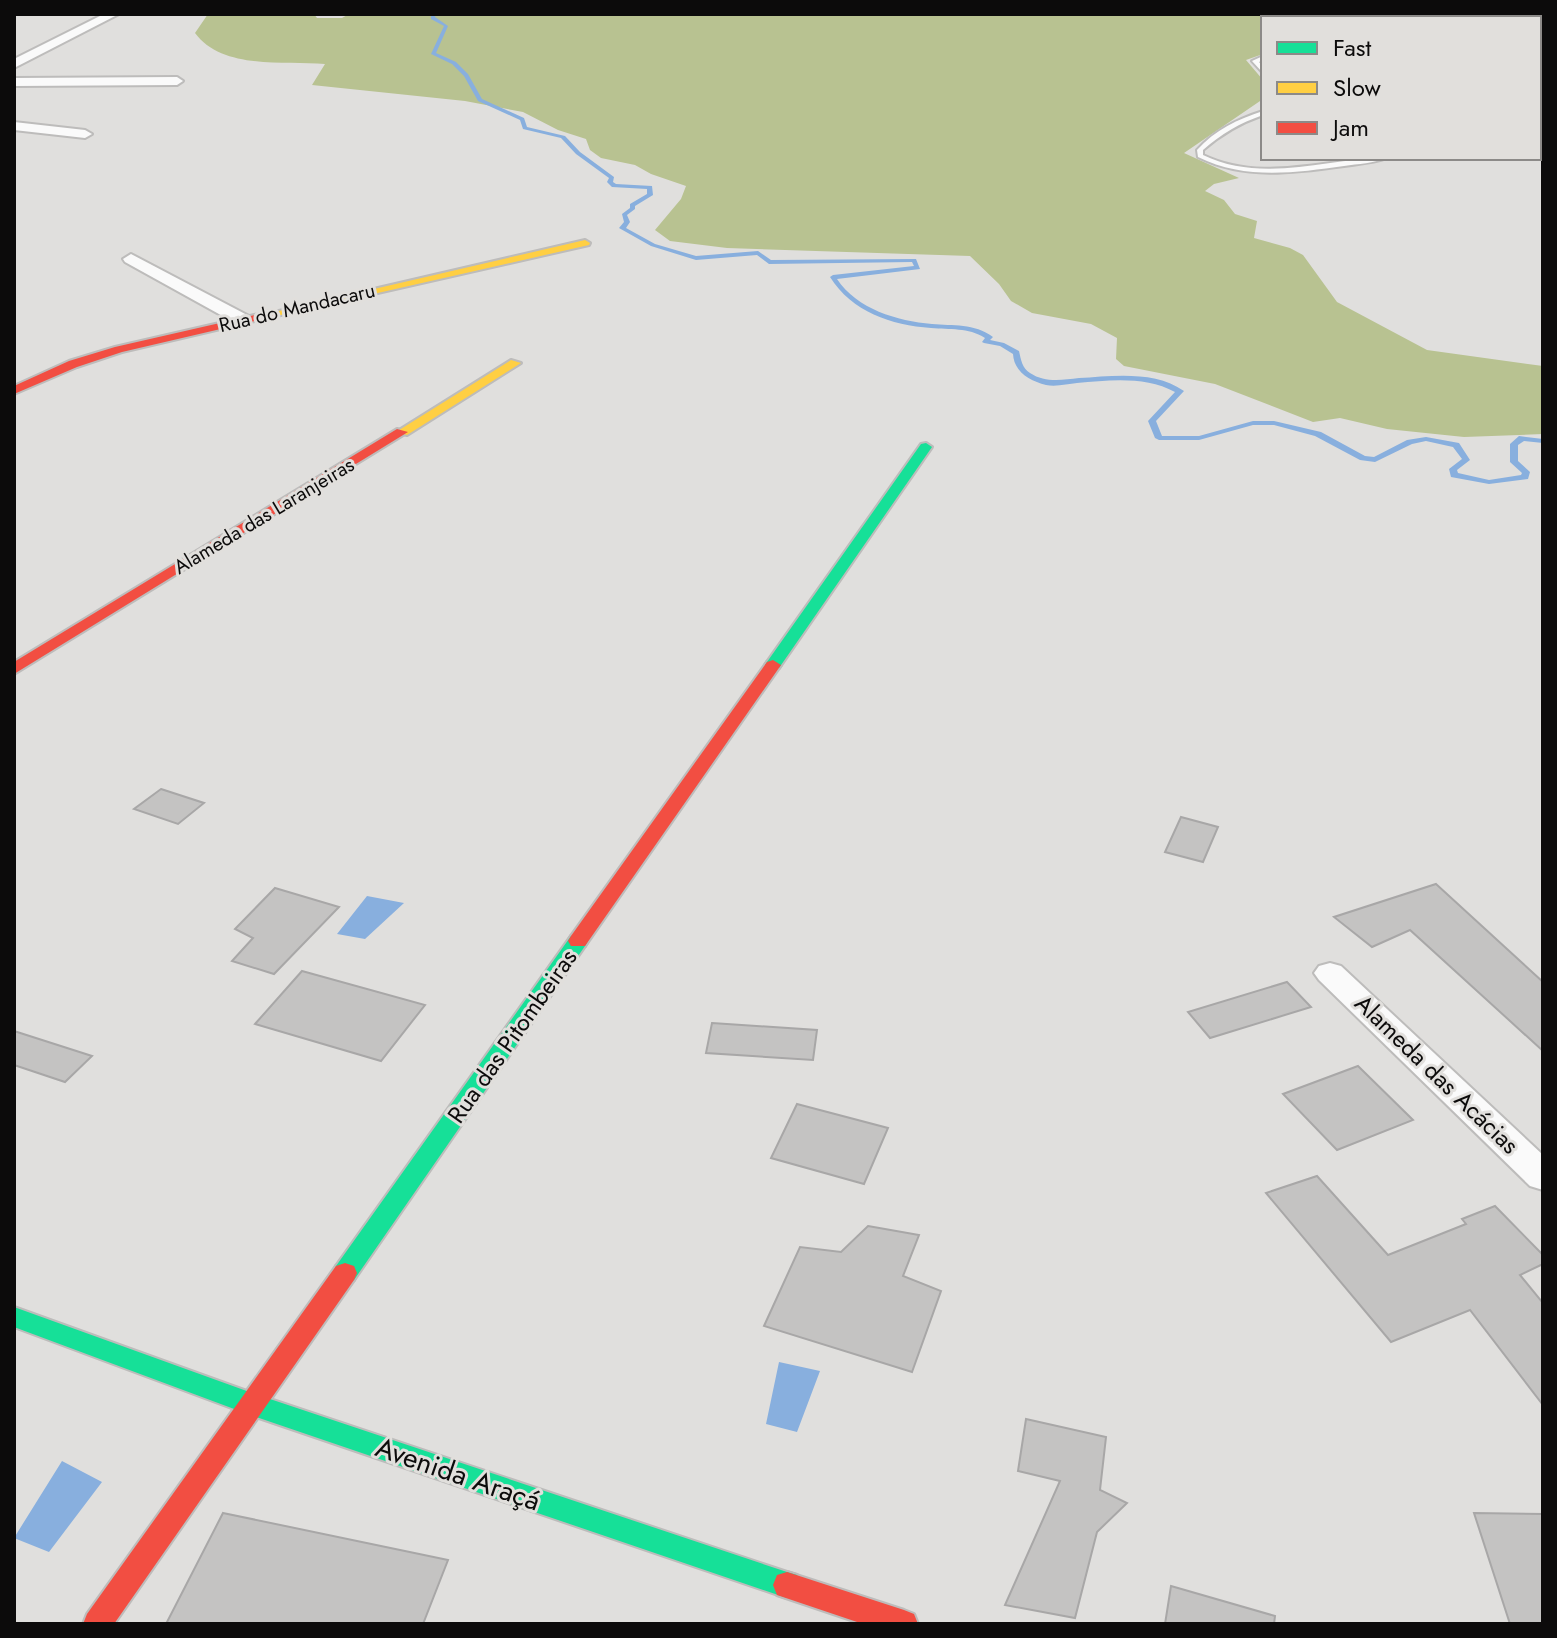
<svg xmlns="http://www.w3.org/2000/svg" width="1557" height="1638" font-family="Jost,sans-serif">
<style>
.forest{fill:#b8c291}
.water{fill:#88afde}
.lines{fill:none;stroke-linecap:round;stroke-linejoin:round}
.stream{fill:#88afde;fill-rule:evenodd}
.building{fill:#c4c3c2;stroke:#a8a7a7;stroke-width:2}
.lane-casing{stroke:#bdbcbb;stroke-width:4}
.street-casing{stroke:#bdbcbb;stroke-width:4}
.fast-casing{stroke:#bdbcbb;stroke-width:4}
.slow-casing{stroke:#bdbcbb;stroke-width:4}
.jam-casing{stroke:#bdbcbb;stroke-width:4}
.lane{fill:#fafafa;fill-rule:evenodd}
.street{fill:#fafafa;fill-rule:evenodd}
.fast{fill:#16e098;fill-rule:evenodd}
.slow{fill:#ffcf43;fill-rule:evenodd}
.jam{fill:#f24e42;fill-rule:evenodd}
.labels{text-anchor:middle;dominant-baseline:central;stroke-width:6;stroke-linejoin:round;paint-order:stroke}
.far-street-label{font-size:20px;fill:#0c0b0b;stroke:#e1dfdc}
.street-label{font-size:24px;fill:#0c0b0b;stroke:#e1dfdc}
.near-street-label{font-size:28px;fill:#0c0b0b;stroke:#e1dfdc}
</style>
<rect width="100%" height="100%" fill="#e0dfdd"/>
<path class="forest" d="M 208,14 L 314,14 L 317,18 L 342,18 L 349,14 L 1281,14 L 1312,18 L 1263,18 L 1263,54 L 1246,60 L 1263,80 L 1263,99 L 1184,153 L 1239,178 L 1214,184 L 1205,191 L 1224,200 L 1235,214 L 1257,221 L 1254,238 L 1290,248 L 1303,255 L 1337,302 L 1427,350 L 1543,366 L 1543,434 L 1464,437 L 1387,429 L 1340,418 L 1313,422 L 1215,384 L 1124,366 L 1116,359 L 1117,338 L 1091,324 L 1032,313 L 1011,301 L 999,284 L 970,256 L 727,248 L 670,241 L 655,230 L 681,199 L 686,186 L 651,174 L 635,165 L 601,158 L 590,150 L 586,139 L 558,130 L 523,112 L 465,101 L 312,85 L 325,64 C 285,61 222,70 195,33 Z"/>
<path class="water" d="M 367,896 L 404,903 L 365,939 L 337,934 Z
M 779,1362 L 820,1371 L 797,1432 L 766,1424 Z
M 62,1461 L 102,1482 L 49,1552 L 14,1538 Z"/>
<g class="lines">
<path class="stream" d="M 431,14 L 435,14 L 435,17 L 448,26 L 436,53 L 456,62 L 468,74 L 482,99 L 524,118 L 527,127 L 565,136 L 580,152 L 614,177 L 613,182 L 616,184 L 652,186 L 653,195 L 635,206 L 635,209 L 627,215 L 630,222 L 626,228 L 655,244 L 696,256 L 758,251 L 771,260 L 916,259 L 920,269 L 837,279 C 857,309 897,321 932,324 C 953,326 974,323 993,337 L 990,340 L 1004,343 L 1019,351 C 1021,360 1022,368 1030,373 C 1045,383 1062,380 1079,378 C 1112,376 1155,370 1184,391 L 1156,421 L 1162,436 L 1199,436 L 1253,421 L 1274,421 L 1321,432 L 1365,456 L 1374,457 L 1407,440 L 1426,437 L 1459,443 L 1470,460 L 1457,470 L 1458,473 L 1489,480 L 1521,475 L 1522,473 L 1510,462 L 1510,444 L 1519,436 L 1543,439 L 1543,443 L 1524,441 L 1518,445 L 1518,461 L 1530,472 L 1528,479 L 1489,484 L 1451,477 L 1449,469 L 1462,459 L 1453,447 L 1426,441 L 1412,444 L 1375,462 L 1360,460 L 1315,436 L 1274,425 L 1253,425 L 1199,440 L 1159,440 L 1155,438 L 1148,421 L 1175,392 C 1146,376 1110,380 1077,383 C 1068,384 1056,387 1046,385 C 1030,381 1014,372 1013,354 L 1000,346 L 984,343 L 982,342 L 985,338 C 968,327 950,330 931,328 C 891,325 852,312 830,277 L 833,275 L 914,266 L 912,262 L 769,264 L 757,255 L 696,260 L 651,246 L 619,228 L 624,222 L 622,214 L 630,208 L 630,204 L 647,194 L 647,189 L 612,187 L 607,182 L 609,178 L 576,154 L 561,138 L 523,129 L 520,120 L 478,101 L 464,76 L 452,64 L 431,54 L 444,26 L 431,19 Z"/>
</g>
<path class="building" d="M 161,789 L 204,803 L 178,824 L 134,809 Z
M 1181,817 L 1218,827 L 1203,862 L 1165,852 Z
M 1436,884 L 1543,982 L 1543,1051 L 1410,930 L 1372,947 L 1334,917 Z
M 275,888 L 339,907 L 274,974 L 232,961 L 253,938 L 235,929 Z
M 302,971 L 425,1005 L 381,1061 L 255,1024 Z
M 1287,982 L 1311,1007 L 1210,1038 L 1188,1012 Z
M 712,1023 L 817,1030 L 813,1060 L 706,1053 Z
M 14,1031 L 92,1056 L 65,1082 L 14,1065 Z
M 1358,1066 L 1413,1120 L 1337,1150 L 1283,1094 Z
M 797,1104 L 888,1128 L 864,1184 L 771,1158 Z
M 1317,1176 L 1388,1255 L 1466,1224 L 1462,1219 L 1495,1206 L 1543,1255 L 1543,1264 L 1520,1275 L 1543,1303 L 1543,1405 L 1470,1310 L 1391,1342 L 1266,1193 Z
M 868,1226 L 919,1235 L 903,1276 L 941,1291 L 912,1372 L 764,1326 L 800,1247 L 841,1252 Z
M 1026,1419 L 1106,1437 L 1100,1490 L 1127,1503 L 1097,1532 L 1075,1618 L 1005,1605 L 1060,1481 L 1018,1471 Z
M 223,1513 L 448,1560 L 423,1624 L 166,1624 Z
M 1474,1513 L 1543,1514 L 1543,1624 L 1510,1624 Z
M 1171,1586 L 1275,1616 L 1274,1624 L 1165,1624 Z"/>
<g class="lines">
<defs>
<path id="lane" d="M 1432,14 L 1543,15 L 1543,19 L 1435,16 Z
M 1539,32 L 1543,34 L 1543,38 L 1539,36 Z
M 1263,56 L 1263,60 L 1259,62 L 1263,67 L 1263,73 L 1252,61 Z
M 1539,57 L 1543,57 L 1543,61 L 1539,61 Z
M 1539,87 L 1543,87 L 1543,91 L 1539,91 Z
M 1263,111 L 1263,115 C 1240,123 1221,134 1203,150 L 1203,155 C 1263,184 1325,158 1387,158 C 1374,163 1358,164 1344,166 C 1294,173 1244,180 1198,157 L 1197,150 C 1215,130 1238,119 1263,111 Z
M 1543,138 L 1543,142 L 1539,143 L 1539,139 Z"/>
<path id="street" d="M 104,14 L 119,14 L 14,68 L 14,59 Z
M 14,78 L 177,77 L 183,81 L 177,85 L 14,86 Z
M 14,122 L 85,130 L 92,134 L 85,138 L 14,130 Z
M 131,254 L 249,316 L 252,320 L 249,324 L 237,324 L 125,262 L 123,259 Z
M 1330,963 L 1341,966 L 1543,1155 L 1543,1190 L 1530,1186 L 1319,980 L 1314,973 L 1319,966 Z"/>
<path id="fast" d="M 926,443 L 932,447 L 779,668 L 767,668 L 765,665 L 767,662 L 921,444 Z
M 578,935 L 585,936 L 588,941 L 585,946 L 354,1280 L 345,1283 L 336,1280 L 333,1273 L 336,1266 L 571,936 Z
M 14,1307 L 255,1394 L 787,1572 L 797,1575 L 801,1585 L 797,1595 L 787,1598 L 253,1416 L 14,1327 Z"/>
<path id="slow" d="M 585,240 L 590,243 L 589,245 L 272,317 L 266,314 Z
M 511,360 L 521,363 L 407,435 L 396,432 Z"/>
<path id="jam" d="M 272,311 L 276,312 L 276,316 L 122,352 L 77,367 L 14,394 L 14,386 L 69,361 L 115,347 Z
M 397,429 L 408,432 L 14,674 L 14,662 Z
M 773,660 L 781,665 L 585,946 L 571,946 L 568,941 L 571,936 L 767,662 Z
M 345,1263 L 354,1266 L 357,1273 L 354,1280 L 114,1624 L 83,1624 L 87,1614 L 336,1266 Z
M 787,1572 L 904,1610 L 914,1614 L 918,1624 L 863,1624 L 777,1595 L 773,1585 L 777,1575 Z"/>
</defs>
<use href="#lane" class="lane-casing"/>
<use href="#street" class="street-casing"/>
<use href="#fast" class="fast-casing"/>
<use href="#slow" class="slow-casing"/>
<use href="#jam" class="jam-casing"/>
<use href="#lane" class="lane"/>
<use href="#street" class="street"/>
<use href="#fast" class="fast"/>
<use href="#slow" class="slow"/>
<use href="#jam" class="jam"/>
</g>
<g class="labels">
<g class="far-street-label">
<text transform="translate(297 308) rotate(-13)">Rua do Mandacaru</text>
<text transform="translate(264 516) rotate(-31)">Alameda das Laranjeiras</text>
</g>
<g class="street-label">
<text transform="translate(512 1036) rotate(-55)">Rua das Pitombeiras</text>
<text transform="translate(1437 1074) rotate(44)">Alameda das Acácias</text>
</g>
<g class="near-street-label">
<text transform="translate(458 1474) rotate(19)">Avenida Araçá</text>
</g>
</g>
<rect width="1557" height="1638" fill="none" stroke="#0c0b0b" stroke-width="32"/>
<rect x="1261" y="16" width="280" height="144" fill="#e1dfdc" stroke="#8c8a88" stroke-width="2"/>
<rect x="1277" y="42" width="40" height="12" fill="#16e098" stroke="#8c8a88" stroke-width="2"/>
<text x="1333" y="56" font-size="24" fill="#0c0b0b">Fast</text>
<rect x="1277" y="82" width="40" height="12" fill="#ffcf43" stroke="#8c8a88" stroke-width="2"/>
<text x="1333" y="96" font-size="24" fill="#0c0b0b">Slow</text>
<rect x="1277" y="122" width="40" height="12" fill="#f24e42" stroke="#8c8a88" stroke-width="2"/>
<text x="1333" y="136" font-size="24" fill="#0c0b0b">Jam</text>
</svg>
